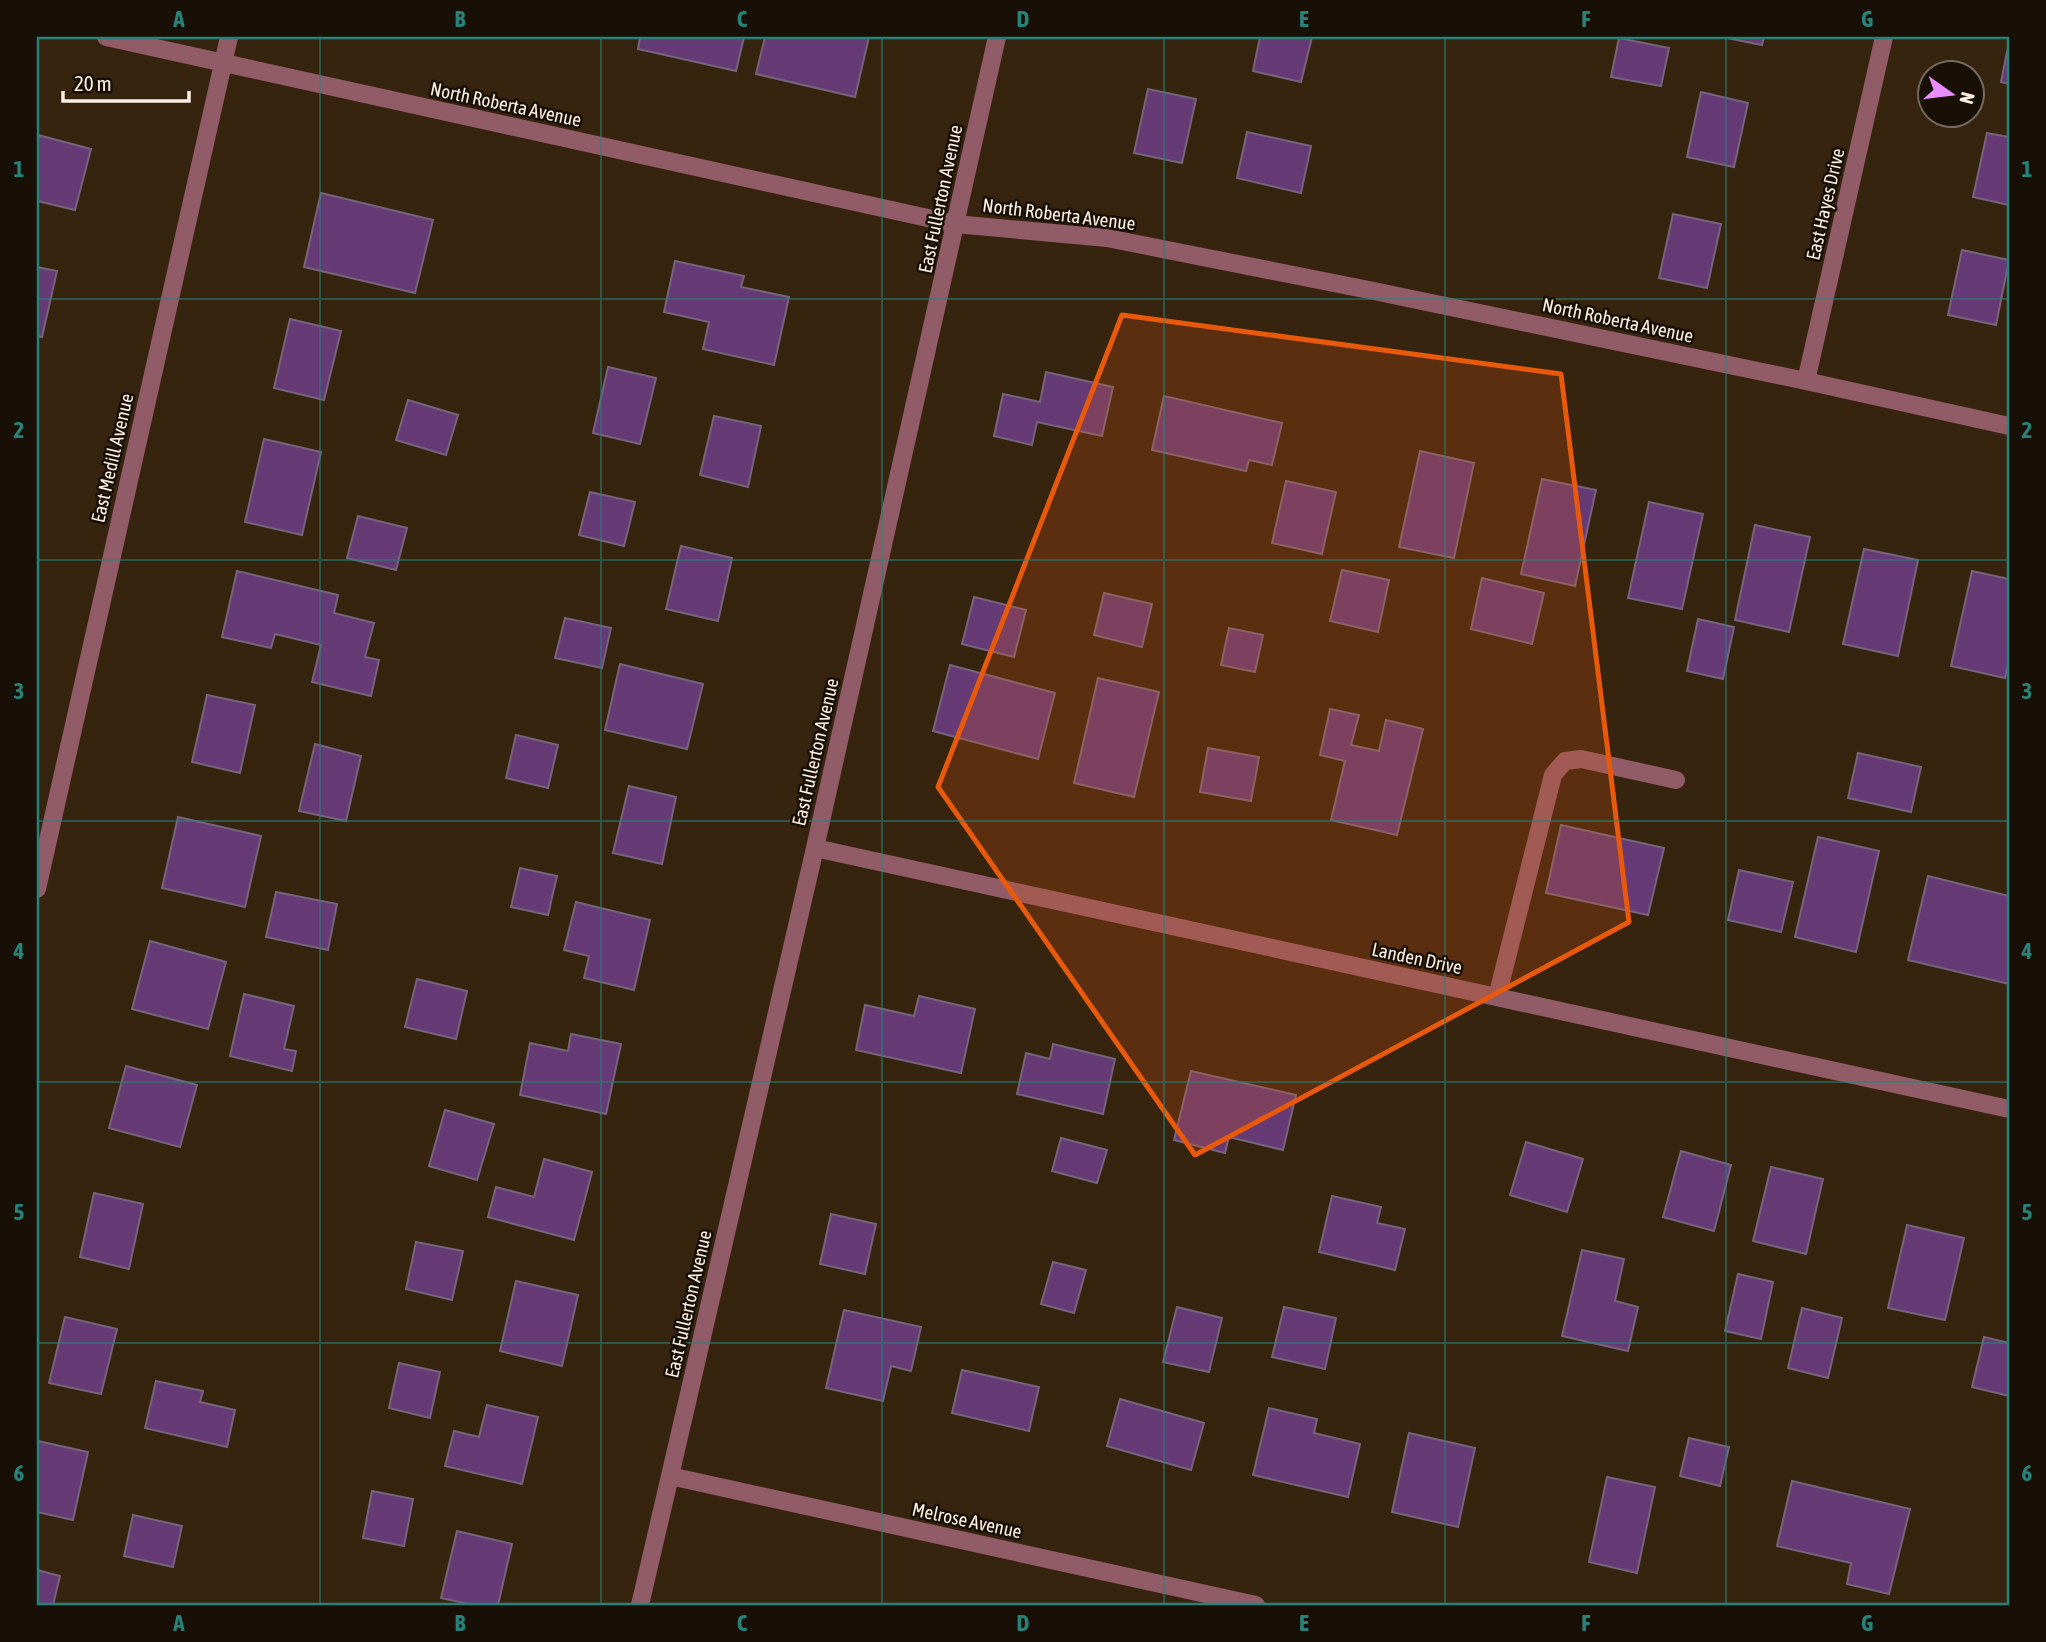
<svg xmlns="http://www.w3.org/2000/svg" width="2046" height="1642" font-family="'Asap Condensed',sans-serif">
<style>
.building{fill:#653a75;stroke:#76647d;stroke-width:2}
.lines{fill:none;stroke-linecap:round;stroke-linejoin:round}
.service{stroke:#925b68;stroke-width:18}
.minor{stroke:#925b68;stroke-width:18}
.tertiary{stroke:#925b68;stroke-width:18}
.marked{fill:#e8590c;fill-opacity:0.2;stroke:#e8590c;stroke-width:5;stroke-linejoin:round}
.grid{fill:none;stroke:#27827a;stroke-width:2;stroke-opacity:0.55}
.labels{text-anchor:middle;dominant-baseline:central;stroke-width:5;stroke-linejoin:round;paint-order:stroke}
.street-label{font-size:19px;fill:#fdf0e3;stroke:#181007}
.neatline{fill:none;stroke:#27827a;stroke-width:2.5}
.grid-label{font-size:23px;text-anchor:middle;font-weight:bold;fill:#27827a}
</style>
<rect width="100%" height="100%" fill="#37240f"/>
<path class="building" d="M 640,37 L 744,37 L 736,71 L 638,49 Z
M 765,37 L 869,37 L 855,97 L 756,74 Z
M 1260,37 L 1312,37 L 1301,82 L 1253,71 Z
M 1722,37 L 1764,37 L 1762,45 Z
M 1619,38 L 1669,48 L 1661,86 L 1611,77 Z
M 2009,42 L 2009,84 L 2001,82 Z
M 1148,89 L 1196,99 L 1182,163 L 1134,153 Z
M 1701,92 L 1748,103 L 1734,167 L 1687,157 Z
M 1247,132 L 1311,146 L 1301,193 L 1237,178 Z
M 1987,133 L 2009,137 L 2009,205 L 1973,197 Z
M 38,135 L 91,149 L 75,210 L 37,201 Z
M 321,193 L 433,220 L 415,293 L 304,267 Z
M 1673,214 L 1721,224 L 1707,288 L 1659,278 Z
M 1962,250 L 2009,260 L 1996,325 L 1948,315 Z
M 675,261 L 744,276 L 741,287 L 789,297 L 774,365 L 703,349 L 709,322 L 664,312 Z
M 37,267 L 57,271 L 42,337 L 37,336 Z
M 290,319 L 341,331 L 324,400 L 274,388 Z
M 608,367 L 656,378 L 640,444 L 593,433 Z
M 1046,372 L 1113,387 L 1102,436 L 1037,422 L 1032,445 L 994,436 L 1003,394 L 1040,402 Z
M 1164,396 L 1282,423 L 1272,465 L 1249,460 L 1246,471 L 1152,450 Z
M 408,400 L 458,415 L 446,455 L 396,440 Z
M 714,416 L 761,426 L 748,487 L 700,475 Z
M 264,439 L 321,452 L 302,535 L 245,522 Z
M 1420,451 L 1474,463 L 1454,558 L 1399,547 Z
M 1542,479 L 1596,490 L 1575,586 L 1521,574 Z
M 1286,481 L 1336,492 L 1322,554 L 1272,543 Z
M 590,492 L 635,502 L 624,546 L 579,535 Z
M 1649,502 L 1703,514 L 1682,609 L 1628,598 Z
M 358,516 L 407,528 L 396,570 L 347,558 Z
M 1755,525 L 1810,537 L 1789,632 L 1735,620 Z
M 681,546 L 732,558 L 718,621 L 666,609 Z
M 1864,549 L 1918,560 L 1898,656 L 1843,644 Z
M 1342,570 L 1389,580 L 1378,632 L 1330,621 Z
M 237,571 L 338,595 L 334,613 L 374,623 L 365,657 L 379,660 L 371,696 L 312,682 L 321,645 L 275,634 L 271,648 L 222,637 Z
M 1972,571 L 2009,579 L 2009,660 L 2005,678 L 1951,666 Z
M 1482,578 L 1544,593 L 1532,644 L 1471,629 Z
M 1104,593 L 1152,604 L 1142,647 L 1094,635 Z
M 974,597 L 1026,610 L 1014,657 L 962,644 Z
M 565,618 L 611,628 L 602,668 L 555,658 Z
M 1698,619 L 1734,627 L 1723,679 L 1687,671 Z
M 1229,628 L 1263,635 L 1255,672 L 1221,665 Z
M 620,664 L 703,684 L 687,749 L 605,730 Z
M 950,665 L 1055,693 L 1038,759 L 933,731 Z
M 1098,678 L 1159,692 L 1134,797 L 1074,783 Z
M 207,695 L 255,705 L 240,773 L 192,762 Z
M 1330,709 L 1359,715 L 1351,745 L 1379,751 L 1386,720 L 1423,729 L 1397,835 L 1331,820 L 1345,761 L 1320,755 Z
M 516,735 L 558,745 L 548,788 L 506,778 Z
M 315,744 L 361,756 L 346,821 L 299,811 Z
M 1208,748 L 1259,757 L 1251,801 L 1200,792 Z
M 1858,753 L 1921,767 L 1911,812 L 1848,798 Z
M 629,786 L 676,797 L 662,864 L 613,853 Z
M 178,817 L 261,836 L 245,907 L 162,888 Z
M 1561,825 L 1664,848 L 1648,915 L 1546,893 Z
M 1818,837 L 1879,851 L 1856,952 L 1795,937 Z
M 520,868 L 557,876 L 548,915 L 511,907 Z
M 1739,870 L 1793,882 L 1781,932 L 1728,920 Z
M 1928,876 L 2009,896 L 2009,984 L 1908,960 Z
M 276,892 L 337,904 L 328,950 L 266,937 Z
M 576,902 L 650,920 L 634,990 L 584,978 L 589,956 L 564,950 Z
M 150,941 L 226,962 L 208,1029 L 132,1009 Z
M 417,979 L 467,991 L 456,1039 L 405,1027 Z
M 244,994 L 294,1006 L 284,1049 L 296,1051 L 292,1071 L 230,1056 Z
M 919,996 L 975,1009 L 961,1073 L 856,1050 L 865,1005 L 914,1016 Z
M 571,1034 L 621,1044 L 606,1114 L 520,1095 L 530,1043 L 568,1051 Z
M 1053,1044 L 1115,1059 L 1103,1114 L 1017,1094 L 1026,1053 L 1050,1059 Z
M 126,1066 L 197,1085 L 180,1147 L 109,1128 Z
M 1191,1071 L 1296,1095 L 1283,1150 L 1229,1137 L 1225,1153 L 1174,1140 Z
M 445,1110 L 494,1124 L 477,1180 L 429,1166 Z
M 1061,1138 L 1107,1150 L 1097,1183 L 1052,1171 Z
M 1526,1142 L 1583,1159 L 1567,1212 L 1510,1195 Z
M 1681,1151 L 1731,1165 L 1714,1231 L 1663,1217 Z
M 544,1159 L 592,1172 L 574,1240 L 488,1217 L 496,1187 L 534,1197 Z
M 1771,1167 L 1823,1179 L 1806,1254 L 1753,1241 Z
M 94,1193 L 143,1204 L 129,1269 L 80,1257 Z
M 1332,1196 L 1381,1207 L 1377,1223 L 1405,1229 L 1395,1270 L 1319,1252 Z
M 831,1214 L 876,1224 L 865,1274 L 820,1264 Z
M 1907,1225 L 1964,1238 L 1945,1320 L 1888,1308 Z
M 416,1242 L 463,1251 L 452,1300 L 406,1289 Z
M 1582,1250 L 1624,1259 L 1615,1301 L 1638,1307 L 1628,1351 L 1562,1336 Z
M 1053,1262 L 1086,1270 L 1074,1313 L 1041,1304 Z
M 1738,1274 L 1773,1282 L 1761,1339 L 1725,1331 Z
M 516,1281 L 578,1295 L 562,1366 L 500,1351 Z
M 1177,1307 L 1222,1318 L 1209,1372 L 1163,1362 Z
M 1284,1307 L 1336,1318 L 1325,1369 L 1272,1357 Z
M 1802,1308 L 1842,1318 L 1828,1378 L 1788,1368 Z
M 844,1310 L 921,1327 L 911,1371 L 891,1366 L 883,1401 L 826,1388 Z
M 65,1317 L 117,1329 L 101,1394 L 49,1383 Z
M 1984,1337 L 2009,1343 L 2009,1396 L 1972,1387 Z
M 399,1363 L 440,1372 L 430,1418 L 389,1408 Z
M 962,1370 L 1039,1387 L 1029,1431 L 952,1413 Z
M 156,1381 L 203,1391 L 200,1402 L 235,1410 L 227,1447 L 145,1428 Z
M 1120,1399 L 1204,1423 L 1191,1470 L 1107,1446 Z
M 487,1405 L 538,1417 L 522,1484 L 445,1466 L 454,1431 L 479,1437 Z
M 1269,1408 L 1317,1419 L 1314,1433 L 1360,1444 L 1348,1497 L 1253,1475 Z
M 1409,1433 L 1475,1448 L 1458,1527 L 1392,1512 Z
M 1689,1438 L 1729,1447 L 1720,1486 L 1680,1476 Z
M 38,1441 L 88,1452 L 73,1520 L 37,1512 Z
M 1607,1477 L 1655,1487 L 1637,1573 L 1589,1562 Z
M 1792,1481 L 1910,1509 L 1889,1594 L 1847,1584 L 1851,1563 L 1777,1546 Z
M 372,1491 L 413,1499 L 404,1546 L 363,1538 Z
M 133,1515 L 182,1526 L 173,1567 L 124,1556 Z
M 457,1531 L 512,1544 L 498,1605 L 473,1605 L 441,1598 Z
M 37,1570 L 60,1576 L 53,1605 L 37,1605 Z"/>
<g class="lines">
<path class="service" d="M 1497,997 L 1553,775 L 1565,761 L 1581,759 L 1676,780"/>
<path class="minor" d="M 106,37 L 955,224 L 1107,238 L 1369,290 L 1806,381 L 2009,426
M 997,37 L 815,848 L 670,1476 L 1256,1605
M 1806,381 L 1884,37
M 815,848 L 2009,1109
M 37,889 L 229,37"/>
<path class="tertiary" d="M 640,1605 L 670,1476"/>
</g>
<path class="marked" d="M 1122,315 L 1561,374 L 1629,922 L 1195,1155 L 938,787 Z"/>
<path class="grid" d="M 320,37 L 320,1605M 601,37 L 601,1605M 882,37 L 882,1605M 1164,37 L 1164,1605M 1445,37 L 1445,1605M 1726,37 L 1726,1605M 37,299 L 2009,299M 37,560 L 2009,560M 37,821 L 2009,821M 37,1082 L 2009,1082M 37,1343 L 2009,1343"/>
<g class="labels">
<g class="street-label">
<text transform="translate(506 104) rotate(12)">North Roberta Avenue</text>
<text transform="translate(940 199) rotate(-78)">East Fullerton Avenue</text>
<text transform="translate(1825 204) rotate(-77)">East Hayes Drive</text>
<text transform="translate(1059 214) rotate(7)">North Roberta Avenue</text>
<text transform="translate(1618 320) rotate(12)">North Roberta Avenue</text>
<text transform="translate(112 458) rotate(-77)">East Medill Avenue</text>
<text transform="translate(815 752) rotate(-77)">East Fullerton Avenue</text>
<text transform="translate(1417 958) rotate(12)">Landen Drive</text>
<text transform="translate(688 1304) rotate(-77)">East Fullerton Avenue</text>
<text transform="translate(967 1520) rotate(12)">Melrose Avenue</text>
</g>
</g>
<rect width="2046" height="1642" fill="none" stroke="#181007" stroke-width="77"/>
<g transform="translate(1951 94) rotate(104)"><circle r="33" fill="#181007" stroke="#746a5f" stroke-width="2"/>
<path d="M0-5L12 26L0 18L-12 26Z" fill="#e98dfe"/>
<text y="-10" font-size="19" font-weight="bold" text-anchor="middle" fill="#fdf0e3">N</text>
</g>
<path d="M63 91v10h126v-10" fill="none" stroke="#fdf0e3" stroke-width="3.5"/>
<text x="74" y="91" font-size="21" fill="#fdf0e3" stroke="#181007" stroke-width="5" paint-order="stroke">20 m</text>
<rect x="38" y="38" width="1970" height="1566" class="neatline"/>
<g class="grid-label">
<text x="179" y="27">A</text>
<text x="460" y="27">B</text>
<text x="742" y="27">C</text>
<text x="1023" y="27">D</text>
<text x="1304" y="27">E</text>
<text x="1586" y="27">F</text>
<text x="1867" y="27">G</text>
<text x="19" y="177">1</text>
<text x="2027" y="177">1</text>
<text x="19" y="438">2</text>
<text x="2027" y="438">2</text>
<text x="19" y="699">3</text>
<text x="2027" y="699">3</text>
<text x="19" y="959">4</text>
<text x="2027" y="959">4</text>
<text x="19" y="1220">5</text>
<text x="2027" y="1220">5</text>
<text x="19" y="1481">6</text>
<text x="2027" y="1481">6</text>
<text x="179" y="1631">A</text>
<text x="460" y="1631">B</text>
<text x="742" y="1631">C</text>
<text x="1023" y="1631">D</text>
<text x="1304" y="1631">E</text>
<text x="1586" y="1631">F</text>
<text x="1867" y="1631">G</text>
</g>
</svg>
